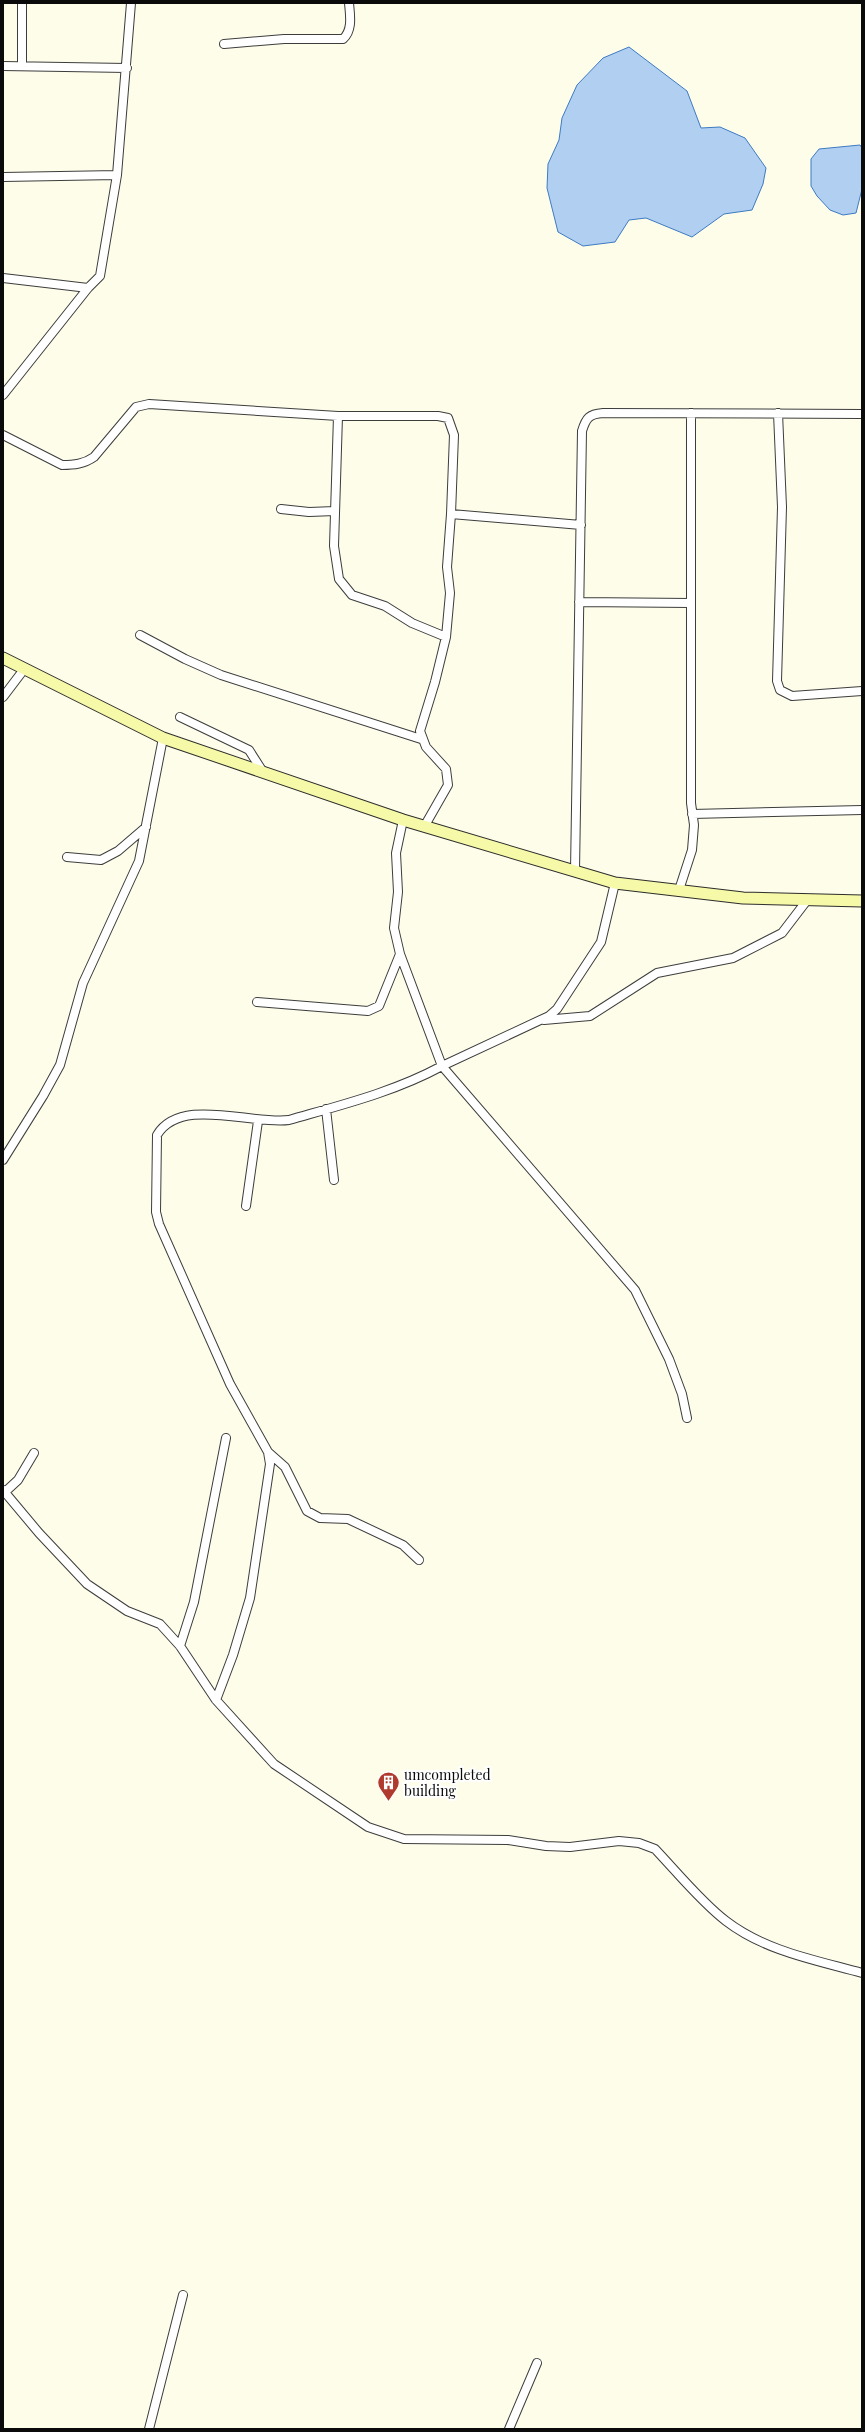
<svg xmlns="http://www.w3.org/2000/svg" width="865" height="2432" font-family="'Playfair Display',serif">
<style>
.water{fill:#b1d0f1;stroke:#3d7ac3}
.lines{fill:none;stroke-linecap:round;stroke-linejoin:round}
.street-casing{stroke:#3d3d3d;stroke-width:10}
.secondary-casing{stroke:#2c2c2c;stroke-width:13}
.street{stroke:#fff;stroke-width:8}
.secondary{stroke:#f6f9a8;stroke-width:11}
.labels{text-anchor:middle;dominant-baseline:central;stroke-width:4;stroke-linejoin:round;paint-order:stroke}
.poi-label{font-size:14px;fill:#0a0a0a;stroke:#fff;text-anchor:start}
</style>
<rect width="100%" height="100%" fill="#fefde9"/>
<path class="water" d="M 629,47 L 687,91 L 701,128 L 720,127 L 745,138 L 766,168 L 763,184 L 752,210 L 724,214 L 692,237 L 646,218 L 629,220 L 615,242 L 583,246 L 558,232 L 547,188 L 548,164 L 559,140 L 562,118 L 577,85 L 603,58 Z
M 860,145 L 862,148 L 862,189 L 856,213 L 843,215 L 830,210 L 817,196 L 811,186 L 811,159 L 819,149 Z"/>
<g class="lines">
<defs>
<path id="street" d="M 224,44 L 284,39 L 343,39 C 353,30 350,15 349,3
M 3,66 L 127,68
M 22,66 L 22,3
M 3,177 L 117,175
M 3,278 L 88,288
M 3,395 L 88,288 L 100,276 L 117,175 L 131,3
M 778,413 L 782,507 L 777,681 L 780,690 L 792,696 L 862,691
M 338,416 L 334,546 L 339,579 L 352,595 L 385,606 L 412,623 L 446,637
M 3,435 L 62,465 C 74,465 84,464 94,457 L 136,407 L 149,404 L 338,416 L 438,416 L 448,418 L 454,435 L 451,514 L 581,525
M 281,509 L 309,512 L 335,511
M 579,602 L 691,603
M 140,635 L 185,659 L 221,675 L 421,739
M 3,697 L 25,668
M 180,717 L 249,750 L 263,772
M 692,814 L 862,810
M 424,827 L 448,785 L 446,769 L 426,747 L 420,731 L 435,682 L 446,637 L 450,593 L 447,567 L 451,514
M 67,857 L 101,860 L 118,851 L 146,827
M 575,871 L 582,431 C 586,418 589,414 603,413 L 862,414
M 615,883 L 601,942 L 557,1009 L 549,1016 L 442,1066 L 635,1290 L 669,1359 L 682,1394 L 687,1418
M 679,890 L 692,850 L 694,825 L 691,803 L 691,413
M 257,1002 L 368,1011 L 379,1006 L 400,954
M 544,1020 L 590,1016 L 657,973 L 733,958 L 782,933 L 808,899
M 326,1109 L 334,1180
M 3,1160 L 43,1096 L 60,1065 L 83,983 L 139,861 L 163,738
M 246,1206 L 258,1121
M 268,1452 L 285,1467 L 307,1511 L 320,1518 L 348,1519 L 403,1545 L 419,1560
M 3,1490 L 39,1533 L 87,1584 L 127,1611 L 160,1624 L 180,1646 L 216,1700 L 274,1764 L 368,1827 L 404,1839 L 508,1840 L 546,1846 L 570,1847 L 619,1841 L 639,1843 L 655,1849 C 676,1871 702,1903 726,1921 C 765,1951 815,1960 862,1973
M 5,1492 L 18,1480 L 34,1453
M 180,1646 L 194,1602 L 226,1438
M 216,1700 L 233,1655 L 250,1598 L 270,1464 L 268,1452 L 230,1384 L 159,1224 L 156,1212 L 157,1135 C 181,1096 250,1125 289,1120 C 341,1105 394,1092 442,1066 L 400,954 L 394,928 L 398,892 L 396,853 L 403,820
M 149,2429 L 183,2295
M 509,2429 L 537,2363"/>
<path id="secondary" d="M 3,658 L 163,738 L 403,820 L 615,883 L 743,898 L 862,901"/>
</defs>
<use href="#street" class="street-casing"/>
<use href="#secondary" class="secondary-casing"/>
<use href="#street" class="street"/>
<use href="#secondary" class="secondary"/>
</g>
<defs>
<symbol id="building-pin" viewBox="-11 -11 22 30"><path d="M0 17L-7.5 6A9.5 9.5 0 1 1 7.5 6Z" fill="#af3a2d" stroke="#fff"/><path d="M-4-6H4V6H1V3H-1V6H-4ZM-2.5-4.3h1.7v1.8h-1.7ZM.8-4.3h1.7v1.8H.8ZM-2.5-1h1.7V.8h-1.7ZM.8-1h1.7V.8H.8Z" fill="#fff"/></symbol>
</defs>
<g fill-rule="evenodd">
<use href="#building-pin" x="376" y="1770" width="25" height="34"/>
</g>
<g class="labels">
<g class="poi-label">
<text x="404" y="1774">umcompleted<tspan x="404" dy="16">building</tspan></text>
</g>
</g>
<rect width="865" height="2432" fill="none" stroke="#0a0a0a" stroke-width="8"/>
</svg>
